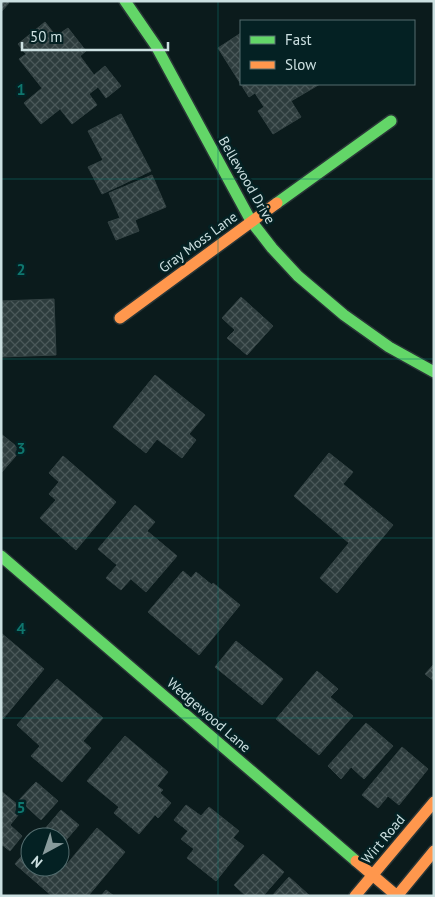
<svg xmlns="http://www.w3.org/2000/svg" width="435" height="897" font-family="'PT Sans',sans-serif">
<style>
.building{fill:url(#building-cross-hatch);stroke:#344344}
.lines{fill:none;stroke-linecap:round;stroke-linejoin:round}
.fast-casing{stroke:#283536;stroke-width:14}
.slow-casing{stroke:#283536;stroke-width:14}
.fast{stroke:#63d668;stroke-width:11}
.slow{stroke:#ff974d;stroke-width:11}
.grid{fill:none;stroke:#0f766e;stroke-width:1;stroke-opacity:0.55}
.labels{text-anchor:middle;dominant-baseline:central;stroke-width:5;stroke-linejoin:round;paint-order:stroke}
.street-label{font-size:14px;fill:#cce0e1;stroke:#042123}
.grid-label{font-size:16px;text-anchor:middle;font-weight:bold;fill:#0f766e;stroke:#042123;stroke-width:5;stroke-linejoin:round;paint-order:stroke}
</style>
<defs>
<pattern id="building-cross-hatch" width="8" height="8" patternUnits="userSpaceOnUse" patternTransform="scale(1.25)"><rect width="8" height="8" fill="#2d3c3d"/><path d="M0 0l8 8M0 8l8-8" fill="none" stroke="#4a5859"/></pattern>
</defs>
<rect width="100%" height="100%" fill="#0b1b1c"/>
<path class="building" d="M 1,1 L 7,1 L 9,3 L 1,12 Z
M 45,22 L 56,36 L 68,28 L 86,51 L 80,56 L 94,75 L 105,66 L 121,86 L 106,98 L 98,87 L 89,94 L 97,105 L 72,124 L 60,109 L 41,124 L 24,103 L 42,88 L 19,59 L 26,54 L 18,44 Z
M 241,33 L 241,84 L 320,84 L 291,101 L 301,117 L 273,134 L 258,111 L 264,107 L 255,93 L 249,97 L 218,48 Z
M 121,114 L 151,171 L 102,194 L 88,167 L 103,160 L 88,131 Z
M 152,175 L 166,207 L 135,220 L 139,231 L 116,240 L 108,222 L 120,218 L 109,193 Z
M 241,297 L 273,326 L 247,355 L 227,338 L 235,330 L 222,318 Z
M 54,299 L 56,355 L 1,357 L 1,301 Z
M 155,375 L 205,415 L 189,434 L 196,440 L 182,458 L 157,439 L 146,453 L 113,427 Z
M 1,434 L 21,450 L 1,473 Z
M 329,453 L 353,472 L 343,484 L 393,525 L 337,593 L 320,578 L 349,543 L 294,496 Z
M 63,456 L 116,502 L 76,550 L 40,518 L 56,500 L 49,494 L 59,482 L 49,473 Z
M 135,505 L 155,522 L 147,531 L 177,556 L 146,592 L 131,579 L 121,590 L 106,578 L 117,565 L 98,549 Z
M 183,571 L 191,578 L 196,572 L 212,585 L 213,583 L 240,605 L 199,655 L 148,612 Z
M 1,633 L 44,669 L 3,719 L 1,718 Z
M 236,641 L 283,679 L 262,705 L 215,667 Z
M 434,664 L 434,681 L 425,674 Z
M 317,671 L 338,689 L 330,697 L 353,716 L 319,755 L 276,719 Z
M 57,679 L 103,718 L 83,741 L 91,748 L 62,782 L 31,756 L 40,746 L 17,725 Z
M 366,723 L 393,746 L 364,779 L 351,767 L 341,779 L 328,766 Z
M 125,736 L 168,772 L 157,786 L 163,790 L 160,793 L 171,803 L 158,818 L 155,815 L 139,834 L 114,813 L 119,807 L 87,781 Z
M 402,747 L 428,769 L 399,805 L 388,796 L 378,808 L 362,795 Z
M 36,782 L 58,801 L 41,820 L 19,800 Z
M 1,791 L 23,809 L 10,825 L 22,836 L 10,851 L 1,844 Z
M 186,805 L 201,816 L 209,807 L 239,831 L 233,838 L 244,846 L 216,881 L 187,858 L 194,849 L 181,839 L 188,831 L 174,820 Z
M 61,810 L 79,825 L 60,847 L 60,837 L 38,837 Z
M 97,828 L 125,852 L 88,896 L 52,896 L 15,864 L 30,846 L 30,867 L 60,867 L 60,858 L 67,864 Z
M 263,854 L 284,872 L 263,896 L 246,896 L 234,885 Z
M 289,877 L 310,896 L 272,896 Z
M 106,890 L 114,896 L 101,896 Z"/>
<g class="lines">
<defs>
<path id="fast" d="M 125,1 L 156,46 L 251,221 L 272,248 L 298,276 L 344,315 L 389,347 L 434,372
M 277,203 L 391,121
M 1,556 L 356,861"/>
<path id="slow" d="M 120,318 L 277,203
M 356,861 L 397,896 L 434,851
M 355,896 L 434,802"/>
</defs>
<use href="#fast" class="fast-casing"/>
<use href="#slow" class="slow-casing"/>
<use href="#fast" class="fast"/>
<use href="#slow" class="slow"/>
</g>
<path class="grid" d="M 218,1 L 218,896M 1,179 L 434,179M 1,359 L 434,359M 1,538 L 434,538M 1,718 L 434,718"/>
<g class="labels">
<g class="street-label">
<text transform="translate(247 180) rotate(60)">Bellewood Drive</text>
<text transform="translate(198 242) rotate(-36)">Gray Moss Lane</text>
<text transform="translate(209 715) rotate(41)">Wedgewood Lane</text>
<text transform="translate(383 839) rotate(-50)">Wirt Road</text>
</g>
</g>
<g class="grid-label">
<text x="21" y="95">1</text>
<text x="21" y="275">2</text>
<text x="21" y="454">3</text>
<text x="21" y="634">4</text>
<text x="21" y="813">5</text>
</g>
<rect width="435" height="897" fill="none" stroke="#cce0e1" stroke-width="5"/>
<rect x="240" y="20" width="175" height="65" fill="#042123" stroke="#546d6f"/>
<rect x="250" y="36" width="25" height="8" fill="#63d668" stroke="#546d6f"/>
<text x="285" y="45" font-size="15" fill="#cce0e1">Fast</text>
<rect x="250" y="61" width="25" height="8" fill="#ff974d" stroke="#546d6f"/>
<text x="285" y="70" font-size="15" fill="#cce0e1">Slow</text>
<g transform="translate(45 852) rotate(220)"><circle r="24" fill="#042123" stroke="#546d6f"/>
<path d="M0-4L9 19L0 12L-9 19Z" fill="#889b9c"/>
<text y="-8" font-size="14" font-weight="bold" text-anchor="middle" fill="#cce0e1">N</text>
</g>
<path d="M22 42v8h146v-8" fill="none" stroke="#cce0e1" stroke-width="2.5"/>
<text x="30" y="42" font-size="15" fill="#cce0e1" stroke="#042123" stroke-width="4" paint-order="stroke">50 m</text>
</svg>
